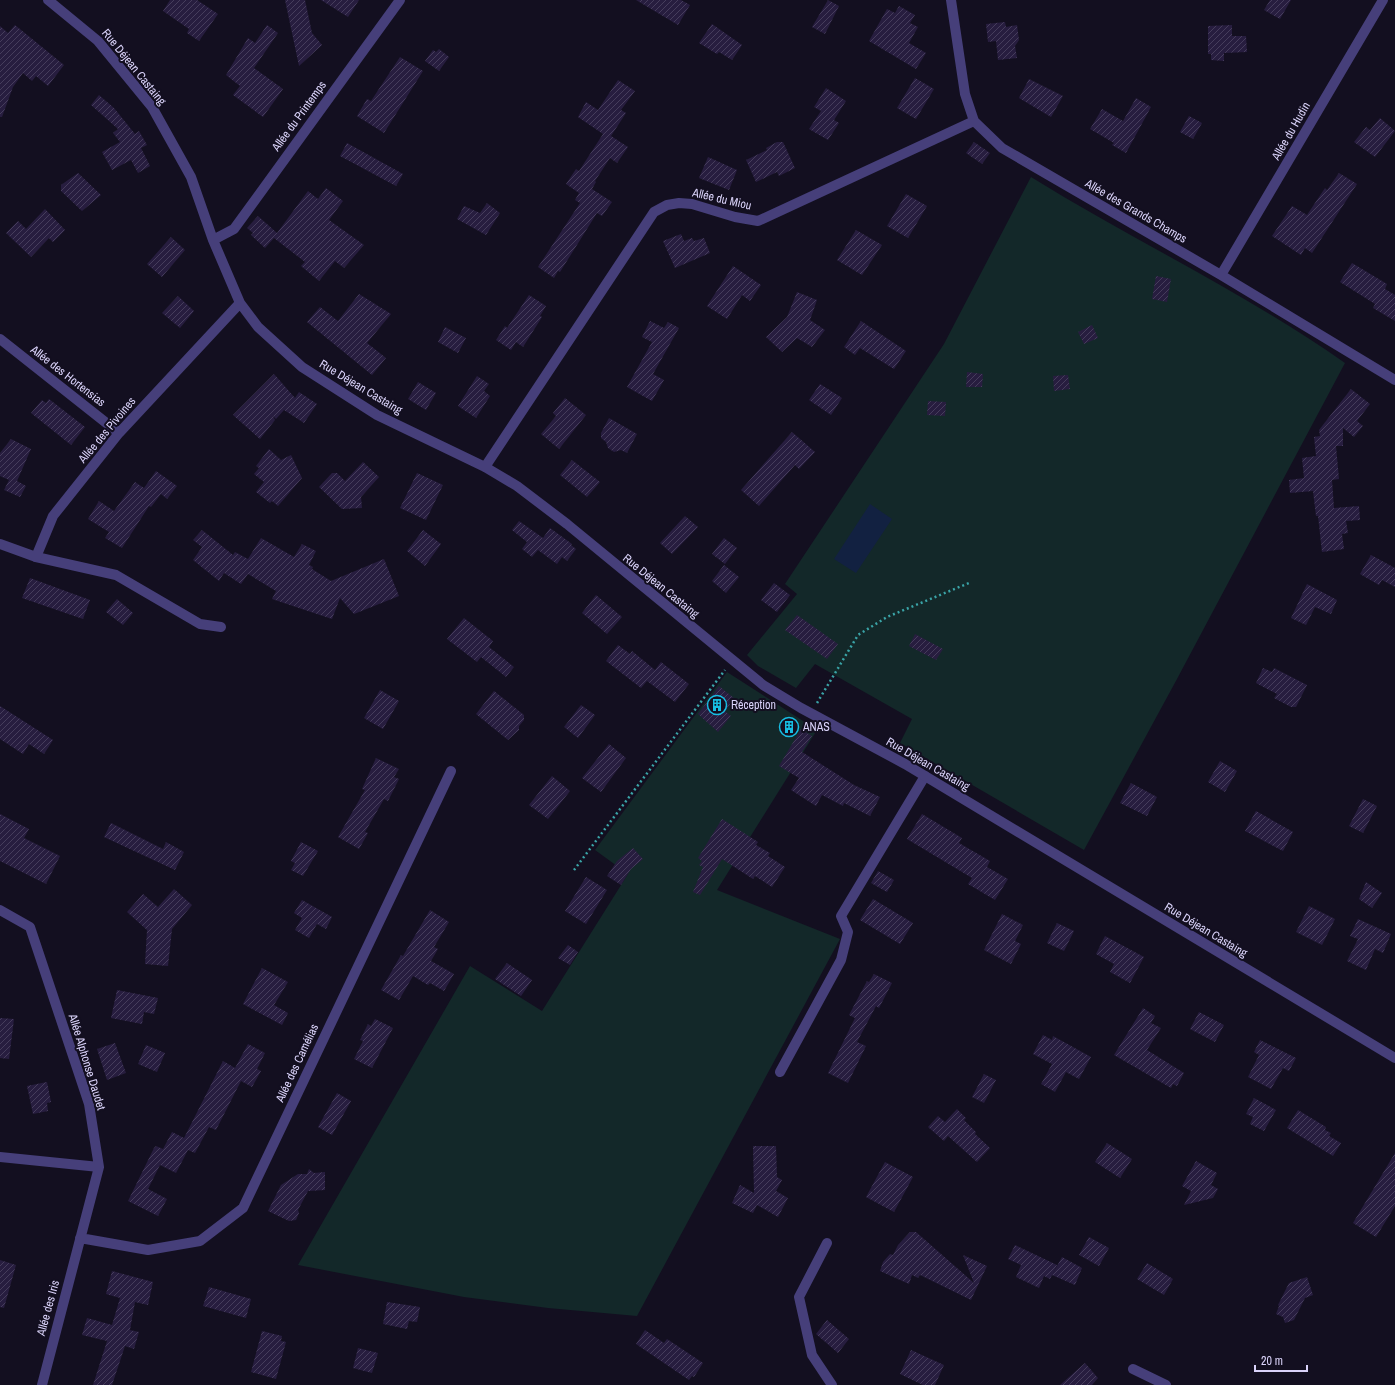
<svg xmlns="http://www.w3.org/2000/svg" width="1395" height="1385" font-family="'Archivo Narrow',sans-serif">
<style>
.park{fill:#132829}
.water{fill:#122141}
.building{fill:url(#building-hatch)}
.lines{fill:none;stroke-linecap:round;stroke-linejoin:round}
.path{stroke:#3aa4a7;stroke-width:2.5;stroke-dasharray:2 3;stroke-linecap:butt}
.lane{stroke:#463f7a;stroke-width:10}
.street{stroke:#463f7a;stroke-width:10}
.labels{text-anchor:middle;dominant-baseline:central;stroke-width:4;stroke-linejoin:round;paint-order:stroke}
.street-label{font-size:12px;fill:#dad3fa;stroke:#130f20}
.poi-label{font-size:12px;fill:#dad3fa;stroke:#130f20;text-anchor:start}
</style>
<defs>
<pattern id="building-hatch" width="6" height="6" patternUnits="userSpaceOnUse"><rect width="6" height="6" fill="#271d3f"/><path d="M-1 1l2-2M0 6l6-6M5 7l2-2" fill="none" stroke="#463d5c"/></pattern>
</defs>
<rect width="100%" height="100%" fill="#130f20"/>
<path class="park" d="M 1031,177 C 1134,241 1246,293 1345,363 L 1177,679 L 1084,850 L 900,743 L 912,719 L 815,664 L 796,688 L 758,666 L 747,655 L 797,594 L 785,584 L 944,344 Z
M 727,672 L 817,730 L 717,890 L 840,939 L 637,1316 L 548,1308 L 464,1297 L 298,1265 L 470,966 L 542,1011 L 628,874 L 595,850 Z"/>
<path class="water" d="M 870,504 L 892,519 L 856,573 L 834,559 Z"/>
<path class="building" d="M 170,0 L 197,0 L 218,14 L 199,41 L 187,33 L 189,29 L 163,11 Z
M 285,0 L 305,0 L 312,33 L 322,45 L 299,66 Z
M 321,0 L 359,0 L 348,17 Z
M 636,0 L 681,0 L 690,5 L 678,25 Z
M 828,0 L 839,6 L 825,34 L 812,27 Z
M 1270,0 L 1291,0 L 1280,19 L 1264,10 Z
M 899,6 L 915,15 L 910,23 L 918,27 L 909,43 L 926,53 L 916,69 L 869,41 L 887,9 L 895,13 Z
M 1005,22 L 1006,27 L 1017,25 L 1019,40 L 1015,46 L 1017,58 L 998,60 L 996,41 L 988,42 L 986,24 Z
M 712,24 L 742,45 L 732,60 L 719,52 L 717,54 L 699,43 Z
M 15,25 L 64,65 L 48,86 L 36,76 L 32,81 L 23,73 L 13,87 L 2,117 L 0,117 L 0,26 L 8,33 Z
M 267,25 L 278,33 L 254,68 L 283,89 L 263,117 L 233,95 L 240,86 L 226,75 L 248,38 L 255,43 Z
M 1232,25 L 1232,36 L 1246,36 L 1247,52 L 1224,53 L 1224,61 L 1211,60 L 1211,54 L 1208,54 L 1208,26 Z
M 439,49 L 449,57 L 439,71 L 425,61 L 433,50 L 436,52 Z
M 400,57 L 423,71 L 384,133 L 357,116 L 367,99 L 371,101 Z
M 915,78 L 934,89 L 916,119 L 897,108 Z
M 1029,79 L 1063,96 L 1051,117 L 1019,98 Z
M 618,80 L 635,91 L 621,110 L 626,113 L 611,136 L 628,147 L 617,163 L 610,158 L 595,181 L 596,182 L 592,189 L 612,202 L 602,216 L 597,213 L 560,272 L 558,271 L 554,278 L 538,267 L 580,203 L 575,200 L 579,193 L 566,184 L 576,169 L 579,171 L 603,134 L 578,117 L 586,102 L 598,110 Z
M 826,88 L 846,101 L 834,120 L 839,123 L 828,140 L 809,129 L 821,111 L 814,107 Z
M 99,95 L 114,108 L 135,134 L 139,131 L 147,145 L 141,148 L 150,166 L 138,173 L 131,160 L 112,170 L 102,152 L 120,142 L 113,133 L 118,129 L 91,105 Z
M 1136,98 L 1151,107 L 1126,153 L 1112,145 L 1114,143 L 1090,129 L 1102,109 L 1123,121 Z
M 1189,116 L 1202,123 L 1193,139 L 1180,132 Z
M 1380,118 L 1395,131 L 1375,157 L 1354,142 L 1366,127 L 1370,130 Z
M 777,142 L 783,142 L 795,168 L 779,176 L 777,172 L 756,182 L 746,160 L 767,150 L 766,148 Z
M 974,142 L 990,153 L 982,164 L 966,153 Z
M 347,143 L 403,174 L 396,186 L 340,156 Z
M 708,157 L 737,170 L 729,190 L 699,178 Z
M 78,173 L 101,195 L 82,211 L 61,191 L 61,185 Z
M 1339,173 L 1357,184 L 1312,253 L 1305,248 L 1301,255 L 1272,236 L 1292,206 L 1307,215 L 1325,188 L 1327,190 Z
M 326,188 L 343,201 L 329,220 L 364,245 L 344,268 L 335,261 L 319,281 L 301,266 L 305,262 L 274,238 L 265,248 L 251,235 L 253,233 L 247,228 L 258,216 L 277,233 L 308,191 L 318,199 Z
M 906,194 L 927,206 L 908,238 L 887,226 Z
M 487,203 L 500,213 L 486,235 L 457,219 L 464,206 L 480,213 Z
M 45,209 L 65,230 L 53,242 L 49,238 L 31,257 L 6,233 L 18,221 L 26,229 Z
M 856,230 L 882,245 L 862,275 L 837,260 Z
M 681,234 L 684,241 L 692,238 L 694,241 L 704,238 L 710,253 L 675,268 L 663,241 Z
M 171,237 L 185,250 L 162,277 L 147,264 Z
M 1352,263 L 1387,284 L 1385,289 L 1395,295 L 1395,321 L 1373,308 L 1375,304 L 1340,282 Z
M 733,266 L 761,285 L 750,301 L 742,295 L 727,319 L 707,306 Z
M 1156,276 L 1171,279 L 1167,302 L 1152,299 Z
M 797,292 L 817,300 L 810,320 L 825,330 L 812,347 L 797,338 L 782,352 L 766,337 L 787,317 Z
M 359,294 L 391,314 L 367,343 L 386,358 L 372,375 L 307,322 L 320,307 L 338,321 Z
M 529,295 L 546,306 L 540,316 L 542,317 L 523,347 L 516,342 L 511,350 L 496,340 L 505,326 L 507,328 Z
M 178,296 L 194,311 L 180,328 L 162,313 Z
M 650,321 L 664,328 L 668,322 L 679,328 L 653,374 L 664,380 L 652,401 L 627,387 L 652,342 L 642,337 Z
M 861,321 L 906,351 L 894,369 L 860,348 L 855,355 L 844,347 Z
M 1092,325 L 1098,338 L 1084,344 L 1078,332 Z
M 445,327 L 466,338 L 458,353 L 438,342 Z
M 967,372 L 983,374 L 982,387 L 966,387 Z
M 274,374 L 295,398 L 299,392 L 317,404 L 304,423 L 284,410 L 276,419 L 273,416 L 275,420 L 260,439 L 233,415 Z
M 1068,375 L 1070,389 L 1054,391 L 1053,376 Z
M 477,376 L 489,384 L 484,391 L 490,396 L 476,418 L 458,406 Z
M 418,382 L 436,393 L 426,410 L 408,399 Z
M 820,384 L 842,398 L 831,415 L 809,400 Z
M 1351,389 L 1370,404 L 1357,421 L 1363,426 L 1354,437 L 1343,428 L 1343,446 L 1336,446 L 1339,479 L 1332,480 L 1334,508 L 1359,506 L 1360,520 L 1346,521 L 1348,533 L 1342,534 L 1344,549 L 1322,552 L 1318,516 L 1316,516 L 1313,491 L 1290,493 L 1289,480 L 1304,478 L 1302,458 L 1316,456 L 1314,437 L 1320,436 L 1319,430 Z
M 565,398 L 586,415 L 559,449 L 541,434 L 556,416 L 553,413 Z
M 49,399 L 85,427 L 71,445 L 31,413 L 42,400 L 46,403 Z
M 928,401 L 946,402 L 945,416 L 927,415 Z
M 609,418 L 637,434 L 627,453 L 621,450 L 614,452 L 608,448 L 606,442 L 601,438 L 601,433 Z
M 792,432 L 815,452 L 799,469 L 795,465 L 759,506 L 741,490 Z
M 11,439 L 31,449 L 17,481 L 26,486 L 20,497 L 4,490 L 9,480 L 0,476 L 0,453 Z
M 269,449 L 281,460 L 291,455 L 302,478 L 278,506 L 272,501 L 270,503 L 256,492 L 264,482 L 254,474 L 259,468 L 256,466 Z
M 572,460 L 600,482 L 587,497 L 560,475 Z
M 363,462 L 379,477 L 361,497 L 362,508 L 342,509 L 319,487 L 332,473 L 337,473 L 345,481 Z
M 156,471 L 177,486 L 167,499 L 161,494 L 151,507 L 149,506 L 122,548 L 105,538 L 109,532 L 88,519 L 99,501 L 114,511 L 135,482 L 144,488 Z
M 417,473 L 443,485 L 426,520 L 400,508 Z
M 685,516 L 698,527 L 672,554 L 660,543 Z
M 519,521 L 543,538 L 550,528 L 572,544 L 571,545 L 576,549 L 567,561 L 562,557 L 557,564 L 538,550 L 532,557 L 522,549 L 527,542 L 512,530 Z
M 202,530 L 233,555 L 235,552 L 248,559 L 261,538 L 294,557 L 302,544 L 316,551 L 309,565 L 313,567 L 312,569 L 331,581 L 384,559 L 399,596 L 354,614 L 340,598 L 332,619 L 272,599 L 276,591 L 248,574 L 241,584 L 224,573 L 219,581 L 193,560 L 202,547 L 193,540 Z
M 423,530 L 441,544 L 425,566 L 407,551 Z
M 724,538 L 737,548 L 725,564 L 712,554 Z
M 1371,555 L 1395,568 L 1395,587 L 1382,580 L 1379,585 L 1360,574 Z
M 724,565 L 739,577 L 726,593 L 712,581 Z
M 30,578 L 90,600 L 83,619 L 22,598 Z
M 774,583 L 790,595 L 777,612 L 761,600 Z
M 1307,584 L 1337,600 L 1331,614 L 1315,607 L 1306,625 L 1291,618 Z
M 596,595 L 622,617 L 607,634 L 582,613 Z
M 117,599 L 133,613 L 123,625 L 106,612 Z
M 797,615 L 838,644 L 827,659 L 785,630 Z
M 464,618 L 493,641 L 489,647 L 514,667 L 506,677 L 481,657 L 477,662 L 447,639 Z
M 915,634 L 943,649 L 936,660 L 909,646 Z
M 618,645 L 630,654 L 632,651 L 655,670 L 661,662 L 689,684 L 675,702 L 647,681 L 641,688 L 606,661 Z
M 1263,668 L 1272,672 L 1274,668 L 1307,685 L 1296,707 L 1291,707 L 1274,698 L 1277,694 L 1256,683 Z
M 719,686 L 735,699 L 725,711 L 731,716 L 718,732 L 698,714 Z
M 380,690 L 399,701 L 383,729 L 364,718 Z
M 494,691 L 524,715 L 524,720 L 519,726 L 519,730 L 508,740 L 476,714 Z
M 581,705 L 595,715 L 578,738 L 564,727 Z
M 0,706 L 53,740 L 44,754 L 29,744 L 23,754 L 0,739 Z
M 801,729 L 812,736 L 802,752 L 854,785 L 880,797 L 870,816 L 844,803 L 843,806 L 822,795 L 816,806 L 791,790 L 799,778 L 779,766 Z
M 609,744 L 626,758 L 601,792 L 582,778 Z
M 376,758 L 399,769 L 394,777 L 399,779 L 388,801 L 384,799 L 365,832 L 368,833 L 359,849 L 338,837 L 365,790 L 362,789 Z
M 1220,761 L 1237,771 L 1225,792 L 1208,782 Z
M 552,776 L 570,791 L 548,819 L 529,805 Z
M 1131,783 L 1157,797 L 1147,816 L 1120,803 Z
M 1363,799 L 1377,806 L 1363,833 L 1349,826 Z
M 1256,811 L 1293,832 L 1283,851 L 1245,831 Z
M 0,814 L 29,829 L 24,838 L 60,856 L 46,884 L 0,861 Z
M 922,814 L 962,838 L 959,843 L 990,861 L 987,867 L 1008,879 L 995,900 L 968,884 L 972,878 L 907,839 Z
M 722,819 L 758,842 L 756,845 L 770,853 L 768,856 L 785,867 L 772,887 L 755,876 L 753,879 L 722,859 L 700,895 L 693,892 L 703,867 L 699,865 L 702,861 L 698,858 Z
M 111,823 L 163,849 L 166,842 L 184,852 L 175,870 L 104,837 Z
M 301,842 L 318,851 L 303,876 L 291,870 L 295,863 L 291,861 Z
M 633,848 L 643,859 L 631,869 L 621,885 L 607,876 L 617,861 Z
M 878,871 L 894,880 L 887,892 L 871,883 Z
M 586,877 L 607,890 L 586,924 L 565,911 Z
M 1366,882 L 1382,893 L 1372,908 L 1359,899 Z
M 174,889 L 192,905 L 172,929 L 168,966 L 145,964 L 147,930 L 127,912 L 143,894 L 158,907 Z
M 873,899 L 913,923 L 900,944 L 860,920 Z
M 302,900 L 332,917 L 326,929 L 317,924 L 309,938 L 295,930 L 302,918 L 294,913 Z
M 1309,906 L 1335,919 L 1322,945 L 1296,932 Z
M 430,910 L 449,922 L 434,947 L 438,949 L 431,961 L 454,974 L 444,991 L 430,983 L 428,985 L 413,976 L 399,1000 L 381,990 L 401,955 L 403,956 Z
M 1002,914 L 1023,925 L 1015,941 L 1021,944 L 1011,964 L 984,950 Z
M 1358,919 L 1391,934 L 1383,953 L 1375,949 L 1366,970 L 1347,961 L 1358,939 L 1350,936 Z
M 1057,923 L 1074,931 L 1064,951 L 1047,943 Z
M 1105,936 L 1144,957 L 1130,983 L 1110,972 L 1114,964 L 1096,954 Z
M 568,945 L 578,952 L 570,965 L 558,958 Z
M 507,963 L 532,980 L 521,996 L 495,979 Z
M 262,968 L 288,982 L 274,1005 L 288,1013 L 282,1025 L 243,1004 Z
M 874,974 L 892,983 L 879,1008 L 876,1006 L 857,1042 L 866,1046 L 848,1083 L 828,1073 L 855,1018 L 849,1015 L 867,981 L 869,982 Z
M 117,990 L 158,998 L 154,1014 L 144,1012 L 142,1024 L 111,1018 Z
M 1143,1008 L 1155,1016 L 1151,1023 L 1161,1028 L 1147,1050 L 1184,1073 L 1177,1086 L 1173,1084 L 1171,1088 L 1114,1055 Z
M 1199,1012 L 1224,1025 L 1215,1042 L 1190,1029 Z
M 0,1018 L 14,1019 L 9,1059 L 0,1058 Z
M 375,1019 L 393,1028 L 372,1068 L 354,1059 L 363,1041 L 360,1040 L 368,1024 L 371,1026 Z
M 1043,1035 L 1052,1040 L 1053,1036 L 1091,1057 L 1079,1079 L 1066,1072 L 1055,1092 L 1041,1084 L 1052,1064 L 1033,1054 Z
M 1260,1040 L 1296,1058 L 1289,1071 L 1283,1068 L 1271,1089 L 1248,1077 L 1259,1055 L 1254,1052 Z
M 115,1043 L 126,1073 L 107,1080 L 97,1049 Z
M 248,1044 L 265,1053 L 257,1069 L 261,1071 L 252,1087 L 241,1081 L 216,1130 L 209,1127 L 195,1153 L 188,1150 L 176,1173 L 160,1165 L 148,1189 L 167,1199 L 158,1216 L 128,1201 L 154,1148 L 156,1146 L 163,1149 L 172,1132 L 184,1138 L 223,1061 L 235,1068 Z
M 146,1045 L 165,1053 L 157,1072 L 138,1064 Z
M 984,1074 L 996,1080 L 984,1103 L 972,1097 Z
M 47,1082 L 51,1102 L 47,1103 L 48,1111 L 33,1114 L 27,1086 Z
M 337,1093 L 351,1101 L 332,1135 L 318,1127 Z
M 1254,1098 L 1276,1110 L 1264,1131 L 1250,1124 L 1253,1117 L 1246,1114 Z
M 957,1109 L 966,1118 L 964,1120 L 976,1132 L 975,1134 L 990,1148 L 977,1162 L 948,1136 L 944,1141 L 928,1127 L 938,1116 L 945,1122 Z
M 1298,1110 L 1326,1127 L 1325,1130 L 1331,1133 L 1329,1136 L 1341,1143 L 1333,1156 L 1287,1128 Z
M 1107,1143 L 1132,1159 L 1120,1178 L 1095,1162 Z
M 753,1146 L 776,1146 L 777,1177 L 782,1180 L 776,1191 L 788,1198 L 778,1217 L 757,1205 L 753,1213 L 732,1203 L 740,1185 L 754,1193 Z
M 1395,1153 L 1395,1206 L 1376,1237 L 1353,1223 Z
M 1196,1161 L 1217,1173 L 1211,1185 L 1218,1189 L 1213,1198 L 1184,1205 L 1191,1191 L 1182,1186 Z
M 885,1162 L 913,1177 L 894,1212 L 866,1197 Z
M 309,1169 L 314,1173 L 325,1172 L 325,1190 L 308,1191 L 298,1210 L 299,1213 L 296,1220 L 289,1221 L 268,1211 L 281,1185 L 298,1174 L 307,1174 Z
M 910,1232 L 916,1232 L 974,1283 L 963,1255 L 987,1266 L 971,1300 L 920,1275 L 918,1278 L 912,1275 L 909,1284 L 880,1271 L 883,1262 L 890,1254 L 893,1255 L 898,1245 Z
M 1089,1237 L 1109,1248 L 1099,1266 L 1079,1255 Z
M 1015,1245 L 1057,1265 L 1050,1279 L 1044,1276 L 1039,1288 L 1016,1277 L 1021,1265 L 1008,1259 Z
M 1062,1257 L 1082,1268 L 1075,1285 L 1052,1275 Z
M 0,1260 L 16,1265 L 4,1308 L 0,1307 Z
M 1147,1263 L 1173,1279 L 1164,1295 L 1137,1279 Z
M 112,1271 L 153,1282 L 148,1305 L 135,1302 L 130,1330 L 139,1332 L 134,1349 L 125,1346 L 112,1385 L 93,1385 L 107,1341 L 82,1335 L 87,1318 L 112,1325 L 120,1298 L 106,1294 Z
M 1307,1277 L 1313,1295 L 1305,1298 L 1294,1320 L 1285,1323 L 1283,1317 L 1276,1314 L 1279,1306 L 1278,1305 L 1289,1283 Z
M 209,1287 L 251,1299 L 246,1318 L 203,1306 Z
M 387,1302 L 420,1307 L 417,1322 L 409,1321 L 407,1329 L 383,1324 Z
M 827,1320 L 849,1339 L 838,1353 L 816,1334 Z
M 645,1330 L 664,1343 L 667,1339 L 703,1363 L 694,1377 L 692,1376 L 689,1380 L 636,1344 Z
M 262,1331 L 282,1336 L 281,1341 L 286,1342 L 276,1379 L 251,1372 Z
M 358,1348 L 378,1353 L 372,1373 L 353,1368 Z
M 911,1350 L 944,1365 L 935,1385 L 923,1385 L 900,1374 Z
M 1085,1363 L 1098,1378 L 1092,1385 L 1060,1385 Z"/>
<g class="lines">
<path class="path" d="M 817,703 L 858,635 L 887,617 L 969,583
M 574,870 L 725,670"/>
<path class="lane" d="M 36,557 L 116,575 L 200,624 L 221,627
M 780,1072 L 841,960 L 848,932 L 841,916 L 925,776"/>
<path class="street" d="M 48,0 L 98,41 L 152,107 L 191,177 L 213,240 L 240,303 L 258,327 L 302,367 L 377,415 L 485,467 L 517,486 L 567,524 L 763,685 L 801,708 L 905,764 L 1395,1058
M 951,0 L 965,94 L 974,121 L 1002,148 L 1221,275 L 1395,380
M 213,240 L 234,229 L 400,0
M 1221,275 L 1383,0
M 0,339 L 119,433
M 485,467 L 654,212 L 667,205 L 679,203 L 692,204 L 735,217 L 758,221 L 974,121
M 0,544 L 36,557 L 53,516 L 119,433 L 240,303
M 0,910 L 30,927 L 89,1104 L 99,1167 L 0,1157
M 80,1238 L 148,1250 L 200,1241 L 243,1208 L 451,771
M 827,1243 L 799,1297 L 812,1355 L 832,1385
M 1133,1369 L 1166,1385
M 42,1385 L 99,1167"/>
</g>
<defs>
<symbol id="building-ring" viewBox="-11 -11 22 22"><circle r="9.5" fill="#130f20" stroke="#17bde2" stroke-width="1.5"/><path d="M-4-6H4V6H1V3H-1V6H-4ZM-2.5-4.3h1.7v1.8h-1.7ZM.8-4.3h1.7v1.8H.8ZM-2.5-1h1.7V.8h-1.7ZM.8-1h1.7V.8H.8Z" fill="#17bde2"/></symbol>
</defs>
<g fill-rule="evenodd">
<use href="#building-ring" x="706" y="694" width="22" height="22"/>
<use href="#building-ring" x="778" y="716" width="22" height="22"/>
</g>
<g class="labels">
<g class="street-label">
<text transform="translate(134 67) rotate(51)">Rue Déjean Castaing</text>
<text transform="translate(299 116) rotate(-54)">Allée du Printemps</text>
<text transform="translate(1291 131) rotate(-60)">Allée du Hudin</text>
<text transform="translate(722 199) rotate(13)">Allée du Miou</text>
<text transform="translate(1136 211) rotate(30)">Allée des Grands Champs</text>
<text transform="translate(68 376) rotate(38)">Allée des Hortensias</text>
<text transform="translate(361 387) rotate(31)">Rue Déjean Castaing</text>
<text transform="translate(107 430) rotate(-50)">Allée des Pivoines</text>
<text transform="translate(661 586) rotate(39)">Rue Déjean Castaing</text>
<text transform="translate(928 764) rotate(30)">Rue Déjean Castaing</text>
<text transform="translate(1206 930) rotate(31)">Rue Déjean Castaing</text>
<text transform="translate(87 1062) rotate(73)">Allée Alphonse Daudet</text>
<text transform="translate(297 1063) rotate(-65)">Allée des Camélias</text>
<text transform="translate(48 1308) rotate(-75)">Allée des Iris</text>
</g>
<g class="poi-label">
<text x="731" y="705">Réception</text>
<text x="803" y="727">ANAS</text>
</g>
</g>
<path d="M1255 1365v6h52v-6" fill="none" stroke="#dad3fa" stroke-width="2"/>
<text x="1261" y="1365" font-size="12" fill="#dad3fa" stroke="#130f20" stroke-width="3" paint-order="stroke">20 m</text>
</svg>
